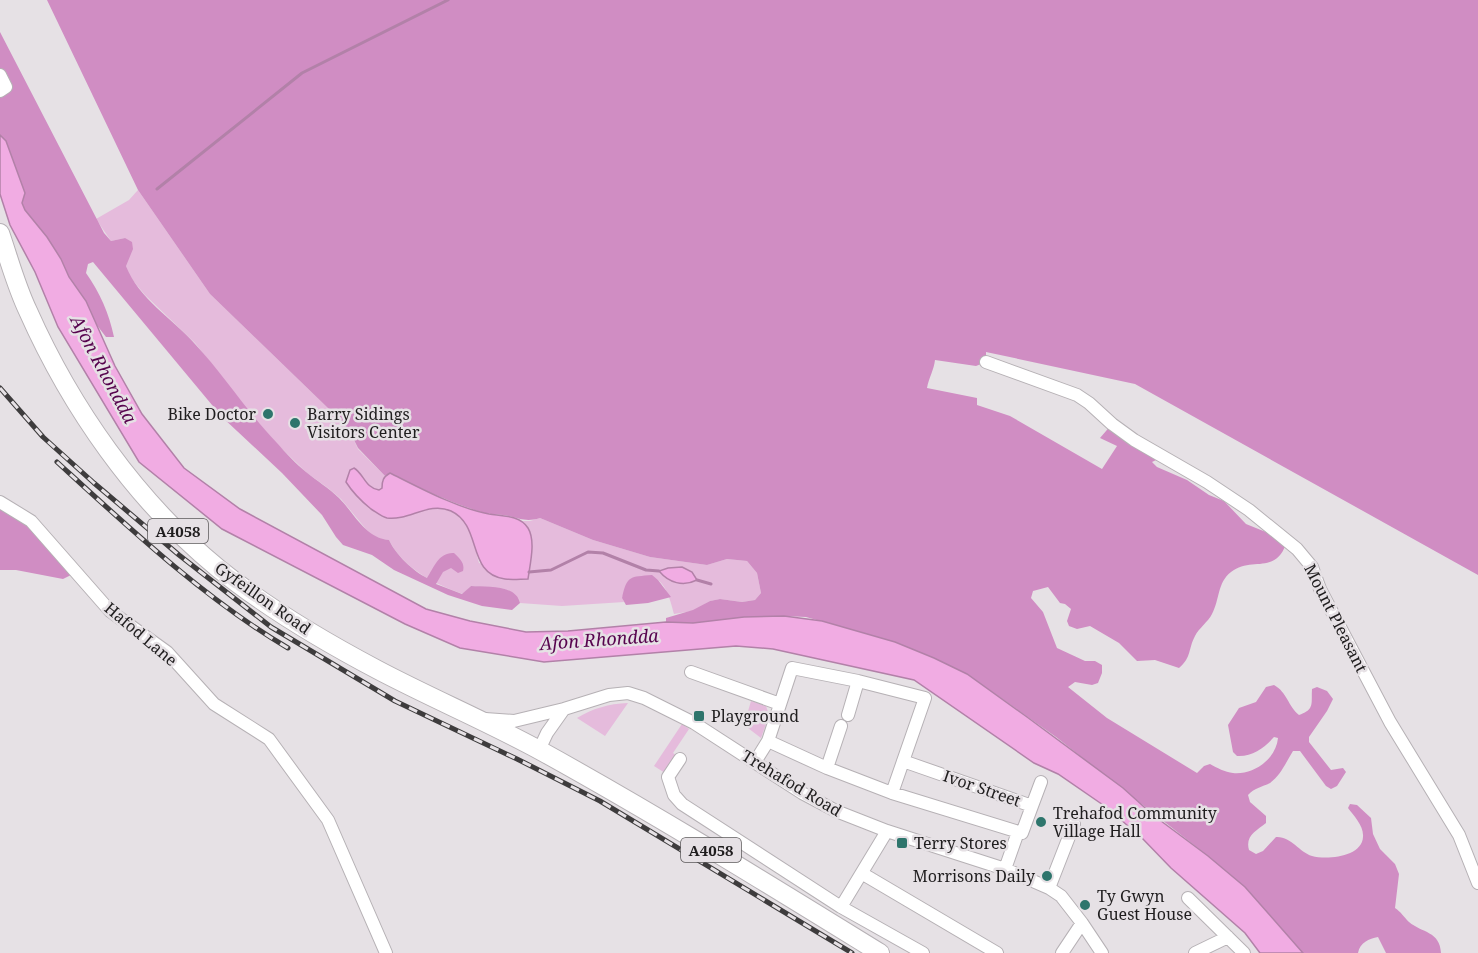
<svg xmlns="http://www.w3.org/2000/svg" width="1478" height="953" font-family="'Noto Serif',serif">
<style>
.green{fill:#e5bbdc}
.forest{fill:#d08dc3}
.water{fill:#f1ace3;stroke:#b281a8;stroke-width:1.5}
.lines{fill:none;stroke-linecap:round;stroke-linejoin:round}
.stream{stroke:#b281a8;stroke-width:3}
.street-casing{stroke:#b6b1b5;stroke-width:14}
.primary-casing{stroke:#b6b1b5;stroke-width:20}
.street{stroke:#fff;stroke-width:12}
.primary{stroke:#fff;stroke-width:18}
.rail-casing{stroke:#3e3c3d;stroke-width:5}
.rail{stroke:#e6e1e5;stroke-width:3;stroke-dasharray:9;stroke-linecap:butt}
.poi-dot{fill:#2e756c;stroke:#e6e1e5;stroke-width:2}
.labels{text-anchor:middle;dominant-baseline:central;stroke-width:5;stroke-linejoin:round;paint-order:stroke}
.shield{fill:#e6e1e5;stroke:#5b585a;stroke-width:1.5}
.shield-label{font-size:15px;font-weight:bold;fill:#1f1d1e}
.poi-label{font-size:16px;fill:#1f1d1e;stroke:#e6e1e5;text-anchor:start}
.street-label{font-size:16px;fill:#1f1d1e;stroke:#e6e1e5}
.water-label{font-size:18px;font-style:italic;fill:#57044e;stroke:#e6e1e5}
</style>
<rect width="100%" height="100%" fill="#e6e1e5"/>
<path class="green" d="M 138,190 L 210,294 L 330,410 L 349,430 L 358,449 L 385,476 L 382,481 L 382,488 L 379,490 C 370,489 365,482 361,474 L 346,482 L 420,511 L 439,507 L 452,512 L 464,521 L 471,533 L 479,563 L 528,578 C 531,557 537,537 520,521 L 530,521 L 540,518 L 593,540 L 650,557 L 707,565 L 727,559 L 747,561 L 757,573 L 761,593 L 755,600 L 742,602 L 720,599 L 710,601 L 693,611 L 674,614 C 670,598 664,574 644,576 L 622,597 L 624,602 L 562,606 L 520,603 L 519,599 L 505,589 L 471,586 L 463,594 C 434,584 403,568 389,540 L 381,539 L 370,534 L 341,499 L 328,488 L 307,473 L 277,444 L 254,418 L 195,343 L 145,295 L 130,277 L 126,266 L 125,238 L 111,241 L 96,219 L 129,200 Z
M 751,701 L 766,706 L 769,715 L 761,738 L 744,725 Z
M 628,703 L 605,736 L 577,718 C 594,708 608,704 628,703 Z
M 682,724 L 689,729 L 673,753 L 677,756 L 665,773 L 654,766 Z"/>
<path class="forest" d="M 47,0 L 1478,0 L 1478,575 L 1135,384 L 986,352 L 986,362 L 976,366 L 935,360 C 934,370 929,377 927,388 L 977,398 L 977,405 L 1010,416 L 1102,469 L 1117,446 L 1100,438 L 1112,424 L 1162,457 L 1152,462 L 1157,467 L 1187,480 L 1209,495 L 1224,501 L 1246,524 L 1276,536 L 1286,544 C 1275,575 1251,556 1231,572 C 1217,583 1220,599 1212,614 C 1208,622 1199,628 1195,636 C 1188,649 1192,657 1179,668 L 1155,660 L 1137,661 L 1119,643 L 1090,626 L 1077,629 L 1069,626 L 1067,621 L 1071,609 L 1065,604 L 1060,603 L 1048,587 L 1033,591 L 1031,598 L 1043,612 L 1057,648 L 1085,661 L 1095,661 L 1102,665 L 1102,673 L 1098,683 L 1092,685 L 1075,682 L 1068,687 L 1107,718 L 1197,773 L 1204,766 L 1210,764 C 1217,768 1225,772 1233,773 C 1254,775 1276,759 1278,738 L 1274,737 C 1264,748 1252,757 1237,756 L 1233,752 L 1228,725 L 1239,708 L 1256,702 L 1266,687 L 1274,685 C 1287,692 1288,706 1299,715 C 1315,709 1311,704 1312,689 L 1317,687 L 1327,691 L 1333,699 L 1327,711 L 1309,737 L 1309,742 L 1331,770 L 1343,768 L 1346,772 L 1337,786 L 1331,789 L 1326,786 L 1300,751 L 1293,751 C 1286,762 1281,775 1270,783 C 1262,787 1254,788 1248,795 L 1250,802 L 1266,816 L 1266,823 C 1256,831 1245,836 1249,850 L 1256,854 L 1263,851 L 1276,837 C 1291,836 1299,852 1312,856 C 1327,860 1362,857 1363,837 C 1364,826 1354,816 1348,808 L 1350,804 L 1357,805 L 1371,818 L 1373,834 L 1380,849 L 1395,864 L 1399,874 L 1395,908 C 1401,912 1404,917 1409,922 C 1422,933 1440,931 1441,953 L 1386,953 L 1378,937 C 1369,939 1360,942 1358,953 L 1303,953 L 1245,887 L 1208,856 L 1056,737 L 967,674 L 895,642 L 806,617 L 784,616 L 693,623 L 666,622 L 666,618 L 693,610 L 710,601 L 720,599 L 742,602 L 755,600 L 761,593 L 757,573 L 747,561 L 727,559 L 707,565 L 650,557 L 593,540 L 540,518 C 527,522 521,519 509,516 C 501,514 493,515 485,513 C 452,504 421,488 390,474 L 385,476 L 358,448 L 349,430 L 330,410 L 210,294 L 138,190 Z
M 0,32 L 104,233 L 111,241 L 125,238 L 132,242 L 133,249 L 126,266 C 138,298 173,319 195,344 C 224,375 247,412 277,443 C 286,453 296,464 306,472 C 317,481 329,488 339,498 C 355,514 365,538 389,540 C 396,555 413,571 427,578 C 434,567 439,552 454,553 C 460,559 465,563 463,571 L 458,573 L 451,568 L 443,572 L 436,584 L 462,594 L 471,586 C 486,587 516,584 520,603 L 512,610 L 482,606 L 448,595 L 394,570 L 372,555 L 343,545 L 336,537 L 322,515 L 282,473 L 222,417 L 93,262 L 88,264 L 86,273 C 100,293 109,313 114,337 L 106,337 L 96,324 L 86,301 L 69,277 L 61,259 L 47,237 L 25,210 L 22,203 L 25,193 L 6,142 L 0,135 Z
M 0,505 L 18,516 L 73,574 L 63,579 L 16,570 L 0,570 Z
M 652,575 L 658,580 L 671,597 L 648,603 L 626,605 L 622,598 C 627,575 630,577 652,575 Z"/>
<path class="water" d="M 0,135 L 6,141 L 25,193 L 22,203 L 25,210 L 47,237 L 61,259 L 69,277 L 86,301 L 115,366 L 142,414 L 184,468 L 240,509 L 426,609 L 470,621 L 526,632 L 568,631 L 666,622 L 693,623 L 744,617 L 784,616 L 822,621 L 895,642 L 934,658 L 967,674 L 1027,717 L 1123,788 L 1153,815 L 1208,856 L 1245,887 L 1303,953 L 1260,953 L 1245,933 L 1171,868 L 1142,838 L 1106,807 L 1058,774 L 1034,763 L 914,680 L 773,649 L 736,646 L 544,662 L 460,648 L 405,624 L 222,529 L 139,462 L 58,327 L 35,272 L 10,225 L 0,194 Z
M 354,468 C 364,474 365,488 379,490 L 382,488 C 382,481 383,477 390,473 C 420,488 457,508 489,514 C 502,516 520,515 528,528 C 536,541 530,564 528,579 C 521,579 512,580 505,579 C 466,574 483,526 451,511 C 429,501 409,521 387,518 C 382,517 376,512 371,509 C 361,501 353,493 346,482 L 350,470 Z
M 682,567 L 692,572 L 697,580 C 683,587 669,583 659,571 L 668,568 Z"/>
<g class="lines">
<path class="stream" d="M 157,189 L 302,73 L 448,0
M 529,572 L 551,570 L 588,552 L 603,553 L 646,570 L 659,571
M 697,580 L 711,584"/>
<defs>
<path id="street" d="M 0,75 L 6,87 L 0,91
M 986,362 L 1077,395 L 1089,403 L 1112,424 L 1134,440 L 1207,482 L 1249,510 L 1297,549 L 1312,567 L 1320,589 L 1390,722 L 1459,835 L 1478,883
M 0,502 L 31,521 L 110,611 L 167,652 L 214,704 L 269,739 L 328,820 L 386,953
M 691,672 L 780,704
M 848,715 L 858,681
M 485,719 L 514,721 L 564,709 L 609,695 L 628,693 L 644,698 L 694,723 L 802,793 L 836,811 L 887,831 L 1005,869 L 1049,888 L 1061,896 L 1082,923 L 1102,953
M 768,741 L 827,768 L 892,793 L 1022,833 L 1032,806 L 903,761
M 539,750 L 547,733 L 564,709
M 680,759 L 668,777 L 674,795 L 682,804 L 841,907 L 923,953
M 755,762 L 768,741 L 792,668 L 858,681 L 925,698 L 892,793
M 827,768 L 841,726
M 1032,806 L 1041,782
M 1005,869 L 1018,832
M 863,874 L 997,953
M 1049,888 L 1074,824
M 1188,898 L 1244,953
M 841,907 L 887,831
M 1062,953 L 1082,923
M 1195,953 L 1228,937"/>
<path id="primary" d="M 0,233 C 9,259 16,286 28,311 C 71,408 136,501 219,569 C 267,608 323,641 378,670 C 431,698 488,722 541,751 C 657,815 768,884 880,953"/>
</defs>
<use href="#street" class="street-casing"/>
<use href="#primary" class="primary-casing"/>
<use href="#street" class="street"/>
<use href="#primary" class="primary"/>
<defs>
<path id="rail" d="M 0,388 L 43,437 L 94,483 L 179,555 L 271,627 L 395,701 L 517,759 L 600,801 L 852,953
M 57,462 C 127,526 206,600 288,648"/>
</defs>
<use href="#rail" class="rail-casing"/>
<use href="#rail" class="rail"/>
</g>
<g class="poi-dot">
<circle cx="268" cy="414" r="6"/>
<circle cx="295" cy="423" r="6"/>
<rect x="693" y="710" width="12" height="12" rx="3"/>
<circle cx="1041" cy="822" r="6"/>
<rect x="896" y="837" width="12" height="12" rx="3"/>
<circle cx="1047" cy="876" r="6"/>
<circle cx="1085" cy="905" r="6"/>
</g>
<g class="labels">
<g class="shield">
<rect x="148" y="519" width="60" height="24" rx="4.5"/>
<rect x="681" y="838" width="60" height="24" rx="4.5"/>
</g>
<g class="shield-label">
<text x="178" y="531">A4058</text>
<text x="711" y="850">A4058</text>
</g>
<g class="poi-label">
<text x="256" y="414" text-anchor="end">Bike Doctor</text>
<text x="307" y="414">Barry Sidings<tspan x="307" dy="18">Visitors Center</tspan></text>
<text x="711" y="716">Playground</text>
<text x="1053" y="813">Trehafod Community<tspan x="1053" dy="18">Village Hall</tspan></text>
<text x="914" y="843">Terry Stores</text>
<text x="1035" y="876" text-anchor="end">Morrisons Daily</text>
<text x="1097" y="896">Ty Gwyn<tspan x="1097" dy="18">Guest House</tspan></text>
</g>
<g class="street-label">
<text transform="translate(263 598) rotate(35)">Gyfeillon Road</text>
<text transform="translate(1336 618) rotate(63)">Mount Pleasant</text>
<text transform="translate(141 634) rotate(40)">Hafod Lane</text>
<text transform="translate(792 783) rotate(31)">Trehafod Road</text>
<text transform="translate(982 788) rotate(19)">Ivor Street</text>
</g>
<g class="water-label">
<text transform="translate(104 369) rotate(62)">Afon Rhondda</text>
<text transform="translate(599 639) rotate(-4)">Afon Rhondda</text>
</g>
</g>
</svg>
